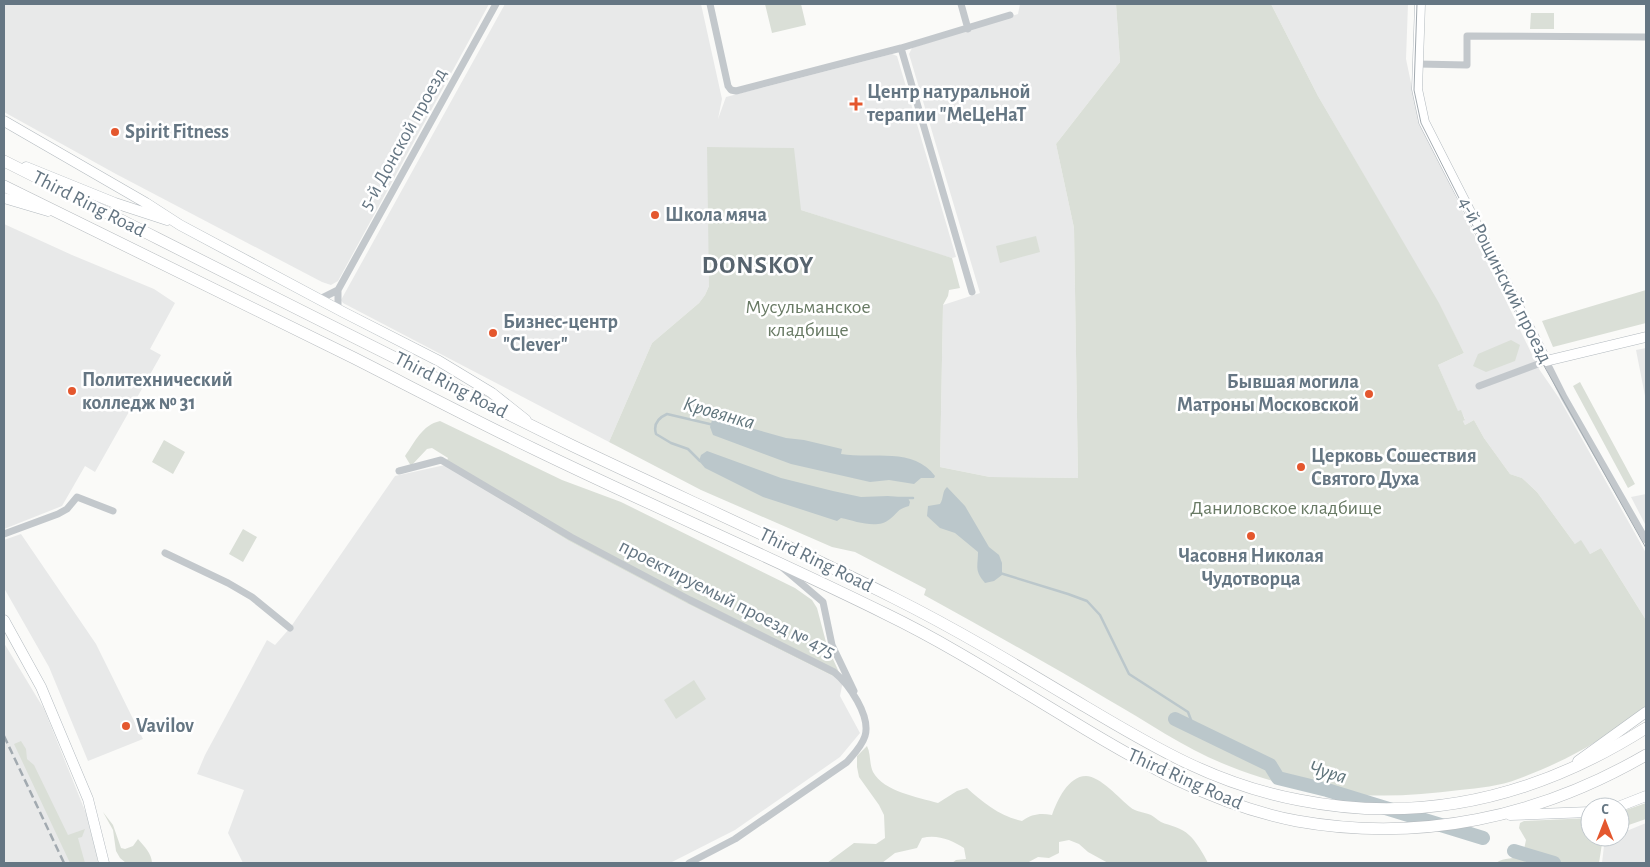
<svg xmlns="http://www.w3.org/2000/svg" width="1650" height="867" font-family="'Alegreya Sans',sans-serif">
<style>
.built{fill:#e8e9e9}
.green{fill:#dadfd7}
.water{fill:#bbc7cb}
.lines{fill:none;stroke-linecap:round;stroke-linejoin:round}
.stream{stroke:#bbc7cb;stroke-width:2.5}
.river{stroke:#bbc7cb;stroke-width:14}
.secondary-casing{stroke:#b3babf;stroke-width:11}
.primary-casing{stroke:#b5babe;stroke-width:12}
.street{stroke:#c3c8cc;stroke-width:7}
.secondary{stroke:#fff;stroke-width:10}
.primary{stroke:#fff;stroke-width:11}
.tram{stroke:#a2aab0;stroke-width:1}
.rail{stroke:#a2aab0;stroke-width:2.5;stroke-dasharray:8 4;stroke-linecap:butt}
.poi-dot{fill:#e4572e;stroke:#fff;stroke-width:2}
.labels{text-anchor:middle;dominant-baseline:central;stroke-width:5;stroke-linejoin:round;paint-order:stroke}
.poi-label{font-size:20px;font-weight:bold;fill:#657683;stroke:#fff;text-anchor:start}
.street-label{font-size:20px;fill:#657683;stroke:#fff}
.park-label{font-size:20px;fill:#687a64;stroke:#fff}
.water-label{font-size:21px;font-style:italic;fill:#60757c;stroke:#fff}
.district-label{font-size:25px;font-weight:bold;letter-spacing:1px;fill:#57646e;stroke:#fff}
</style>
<rect width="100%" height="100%" fill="#fafaf8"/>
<path class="built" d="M 4,4 L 489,4 L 338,281 L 331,285 L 322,282 L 116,174 L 4,112 Z
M 505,4 L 701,4 L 722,99 L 718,119 L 726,97 L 892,54 L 897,56 L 956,257 L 952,258 L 923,250 L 801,210 L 710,271 L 709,286 L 705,295 L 699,303 L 652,343 L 609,442 L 343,303 L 341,300 Z
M 1020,4 L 1116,4 L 1120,62 L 1056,144 L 1074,228 L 1078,478 L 990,477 L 940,467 L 943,305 L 980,293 L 909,54 L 912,48 L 1018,14 Z
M 1271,4 L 1408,4 L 1406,59 L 1419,121 L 1539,369 L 1559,398 L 1646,553 L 1646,620 L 1601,548 L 1590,554 L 1575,544 L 1537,492 L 1522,478 L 1510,474 L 1484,438 L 1474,420 L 1465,425 L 1463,421 L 1465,419 L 1461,411 L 1458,412 L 1438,365 L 1464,353 L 1438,303 L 1318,96 Z
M 4,224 L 72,255 L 154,289 L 175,303 L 150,349 L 161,355 L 95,472 L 85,466 L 62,506 L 4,529 Z
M 1646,348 L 1646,401 L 1636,350 Z
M 445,465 L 569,541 L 688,604 L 843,681 L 840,696 L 860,733 L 840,757 L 735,830 L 670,863 L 243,863 L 228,833 L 244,790 L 197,774 L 205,755 L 267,640 L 275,645 L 290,628 L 395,476 Z
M 1646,494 L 1646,526 L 1631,497 Z
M 21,534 L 96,644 L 143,739 L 88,761 L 49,667 L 4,588 L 4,540 Z
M 4,643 L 44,709 L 94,833 L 98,863 L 4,863 Z
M 1646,823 L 1646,863 L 1602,863 L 1605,837 L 1620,837 L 1620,831 L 1629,830 Z"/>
<path class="green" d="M 765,4 L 801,4 L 806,25 L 772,33 Z
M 1116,4 L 1271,4 L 1318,96 L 1439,303 L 1464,353 L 1438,365 L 1458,411 L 1461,410 L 1465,420 L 1463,421 L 1465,425 L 1474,420 L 1484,438 L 1510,474 L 1522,478 L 1537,492 L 1575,544 L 1581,540 L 1590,554 L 1601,548 L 1646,620 L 1646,707 C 1630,718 1614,731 1597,741 C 1573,756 1545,769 1518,779 C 1500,786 1479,788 1460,790 C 1379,801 1305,797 1229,766 C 1185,749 1148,722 1107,699 C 1047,663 985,629 924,595 L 926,589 L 855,552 L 832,547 L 701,490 L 609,442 L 652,343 L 699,303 L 705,295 L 709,286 L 707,147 L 794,148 L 801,210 L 952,258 L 960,288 L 949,290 L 948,296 L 943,305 L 940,467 L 990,477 L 1078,478 L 1074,228 L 1056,144 L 1120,62 Z
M 1531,13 L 1554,13 L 1554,29 L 1530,29 Z
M 1036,236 L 1040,252 L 1000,263 L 996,246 Z
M 1646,290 L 1646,323 L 1553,347 L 1542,321 Z
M 1511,340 L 1520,345 L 1515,361 L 1486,372 L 1473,366 L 1478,354 Z
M 1580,382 L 1635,484 L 1628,488 L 1573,386 Z
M 440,421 L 562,480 L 621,502 L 795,588 L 812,600 L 817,608 L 827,646 L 843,681 L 688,604 L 569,541 L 445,465 L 448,458 L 432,448 L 427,449 L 411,466 L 405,456 C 415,442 422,425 440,421 Z
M 164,440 L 185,452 L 173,474 L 152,462 Z
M 243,529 L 257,537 L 243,562 L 229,554 Z
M 694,680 L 706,699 L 676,719 L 664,700 Z
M 21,741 L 26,749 L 27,759 L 34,765 L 68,835 L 85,829 L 82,837 L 78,838 L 85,863 L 70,863 L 14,744 Z
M 867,746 C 871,754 869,763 873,772 C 884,792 918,797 938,803 L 957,791 L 967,788 C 982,802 1001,817 1022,821 C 1032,814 1040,813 1052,815 C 1057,801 1068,776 1086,776 C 1100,776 1120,799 1130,807 C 1136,812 1144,812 1151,815 C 1155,817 1157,820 1161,822 C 1170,826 1181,827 1189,835 C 1196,841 1204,855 1208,863 L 1108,863 L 1088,852 L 1079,844 L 1069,840 L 1059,842 L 1059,853 L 1049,858 L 1038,857 L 1027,863 L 952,863 L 956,860 L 966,859 L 964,848 C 952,840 937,834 922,838 L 917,848 L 895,853 L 882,863 L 827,863 L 854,843 L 876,844 L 885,838 L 884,815 L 879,805 L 859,777 L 857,767 L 857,756 Z
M 1646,803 L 1646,819 L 1620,828 L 1620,812 Z
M 103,812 L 113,825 L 121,848 L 125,849 L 133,846 L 138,839 C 144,846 152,854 152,863 L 126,863 L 120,858 L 116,851 L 113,830 Z
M 1590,818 L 1590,837 L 1603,837 L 1599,863 L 1496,863 C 1504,856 1515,861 1523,854 L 1526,840 L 1519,828 L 1520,823 L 1524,821 Z"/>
<path class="water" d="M 719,419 L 786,438 L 804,440 L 842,449 L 841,454 C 873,459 914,447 935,476 L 934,478 L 921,478 L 914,484 L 889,480 L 870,482 L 791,464 L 713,435 L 710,427 L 712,420 Z
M 707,451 L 781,478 L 833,491 L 861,497 L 888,496 L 908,498 L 910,502 L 909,506 C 896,510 899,512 890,519 C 877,530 856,521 841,518 L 837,521 L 763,497 L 705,468 L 699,461 L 701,455 Z
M 947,487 L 965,506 L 989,547 L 999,555 L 1002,563 L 1002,575 L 994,581 L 985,583 C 974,570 978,567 978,552 L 955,533 L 940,528 L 927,516 L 928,506 L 940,504 C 944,498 942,491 947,487 Z"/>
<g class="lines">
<path class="stream" d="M 700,461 L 688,449 L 671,443 L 656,434 C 653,424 658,418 667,414 L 714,425
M 892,498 L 913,498
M 1000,573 L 1068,594 L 1087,601 L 1100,615 L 1129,674 L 1188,712 L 1194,728"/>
<path class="river" d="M 1175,719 L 1270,765 L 1278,778 L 1327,790 L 1483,838
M 1514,851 L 1554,863"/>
<defs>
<path id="secondary" d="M 1420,4 L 1417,89 L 1424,122 L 1546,361 L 1646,337
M 4,121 L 146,203 L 180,225 L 343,312 L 439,361 L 492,393 L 526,420
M 26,167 L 115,203 L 167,220
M 4,198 L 48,211
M 4,620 L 41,687 L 88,799 L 104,863
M 1578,761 L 1646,712
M 1618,807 L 1646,796
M 1510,815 L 1590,812"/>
<path id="primary" d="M 4,161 C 193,256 383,353 573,446 C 680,497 788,545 894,598 C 956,629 1016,665 1076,701 C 1150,745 1213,784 1299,800 C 1424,825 1539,796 1646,728
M 4,186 C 121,243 238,300 354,358 C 413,388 472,419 532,448 C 649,505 769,556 886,614 C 948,644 1007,682 1067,718 C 1139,762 1213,805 1297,821 C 1420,843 1539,817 1646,755"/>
</defs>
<use href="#secondary" class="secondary-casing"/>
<use href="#primary" class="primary-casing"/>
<path class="street" d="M 710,4 L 728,86 L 731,90 L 736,91 L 901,48 L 1010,15
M 961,4 L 968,29
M 901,48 L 972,292
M 1418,64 L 1467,65 L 1467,36 L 1646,37
M 320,299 L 338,290
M 338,309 L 338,290 L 496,4
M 1479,386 L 1546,361 L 1564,397 L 1646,540
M 399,471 L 441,460 L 571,537 L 690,600 L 834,672 C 849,684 871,716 865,736 C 862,746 853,755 847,762 L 735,839 L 689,863
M 4,534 L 58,514 L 67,509 L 77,497 L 113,511
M 165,553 L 228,583 L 252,597 L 290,628
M 783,568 L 823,602 L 832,645 L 854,691"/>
<use href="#secondary" class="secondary"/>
<use href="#primary" class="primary"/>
<path class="tram" d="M 1417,4 L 1414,90 L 1421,123 L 1543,364 L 1646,548"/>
<path class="rail" d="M 4,736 L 64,863"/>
</g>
<g class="poi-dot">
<path d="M853.5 96.5h5v5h5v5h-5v5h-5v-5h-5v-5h5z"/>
<circle cx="115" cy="132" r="5"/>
<circle cx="655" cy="215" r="5"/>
<circle cx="493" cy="333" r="5"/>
<circle cx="72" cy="391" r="5"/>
<circle cx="1369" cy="394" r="5"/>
<circle cx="1301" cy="467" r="5"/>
<circle cx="1251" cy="536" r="5"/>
<circle cx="126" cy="726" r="5"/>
</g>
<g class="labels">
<g class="poi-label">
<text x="867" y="92">Центр натуральной<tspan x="867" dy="23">терапии "МеЦеНаТ</tspan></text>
<text x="125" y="132">Spirit Fitness</text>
<text x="665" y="215">Школа мяча</text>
<text x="503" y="322">Бизнес-центр<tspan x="503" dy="23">"Clever"</tspan></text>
<text x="82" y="380">Политехнический<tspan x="82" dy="23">колледж № 31</tspan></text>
<text x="1359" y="382" text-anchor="end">Бывшая могила<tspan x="1359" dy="23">Матроны Московской</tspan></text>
<text x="1311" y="456">Церковь Сошествия<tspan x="1311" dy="23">Святого Духа</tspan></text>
<text x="1251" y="556" text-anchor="middle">Часовня Николая<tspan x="1251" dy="23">Чудотворца</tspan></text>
<text x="136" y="726">Vavilov</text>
</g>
<g class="street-label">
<text transform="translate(403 139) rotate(-61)">5-й Донской проезд</text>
<text transform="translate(89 204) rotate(27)">Third Ring Road</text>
<text transform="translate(1505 280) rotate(63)">4-й Рощинский проезд</text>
<text transform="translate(451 385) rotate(27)">Third Ring Road</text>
<text transform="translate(816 560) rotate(26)">Third Ring Road</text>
<text transform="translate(727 599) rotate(27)">проектируемый проезд № 475</text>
<text transform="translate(1185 779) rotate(24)">Third Ring Road</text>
</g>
<g class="park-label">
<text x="808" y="307">Мусульманское<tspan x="808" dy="23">кладбище</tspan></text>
<text x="1286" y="508">Даниловское кладбище</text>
</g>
<g class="water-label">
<text transform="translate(719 413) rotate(16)">Кровянка</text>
<text transform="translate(1328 772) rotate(16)">Чура</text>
</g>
<g class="district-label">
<text x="758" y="265">DONSKOY</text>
</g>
</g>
<rect width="1650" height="867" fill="none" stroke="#657683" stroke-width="10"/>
<g transform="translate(1605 822)"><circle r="24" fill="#ffffff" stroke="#c1c8cd"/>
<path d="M0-4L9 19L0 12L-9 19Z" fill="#e4572e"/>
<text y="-8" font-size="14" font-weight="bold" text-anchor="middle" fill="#657683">С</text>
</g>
</svg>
